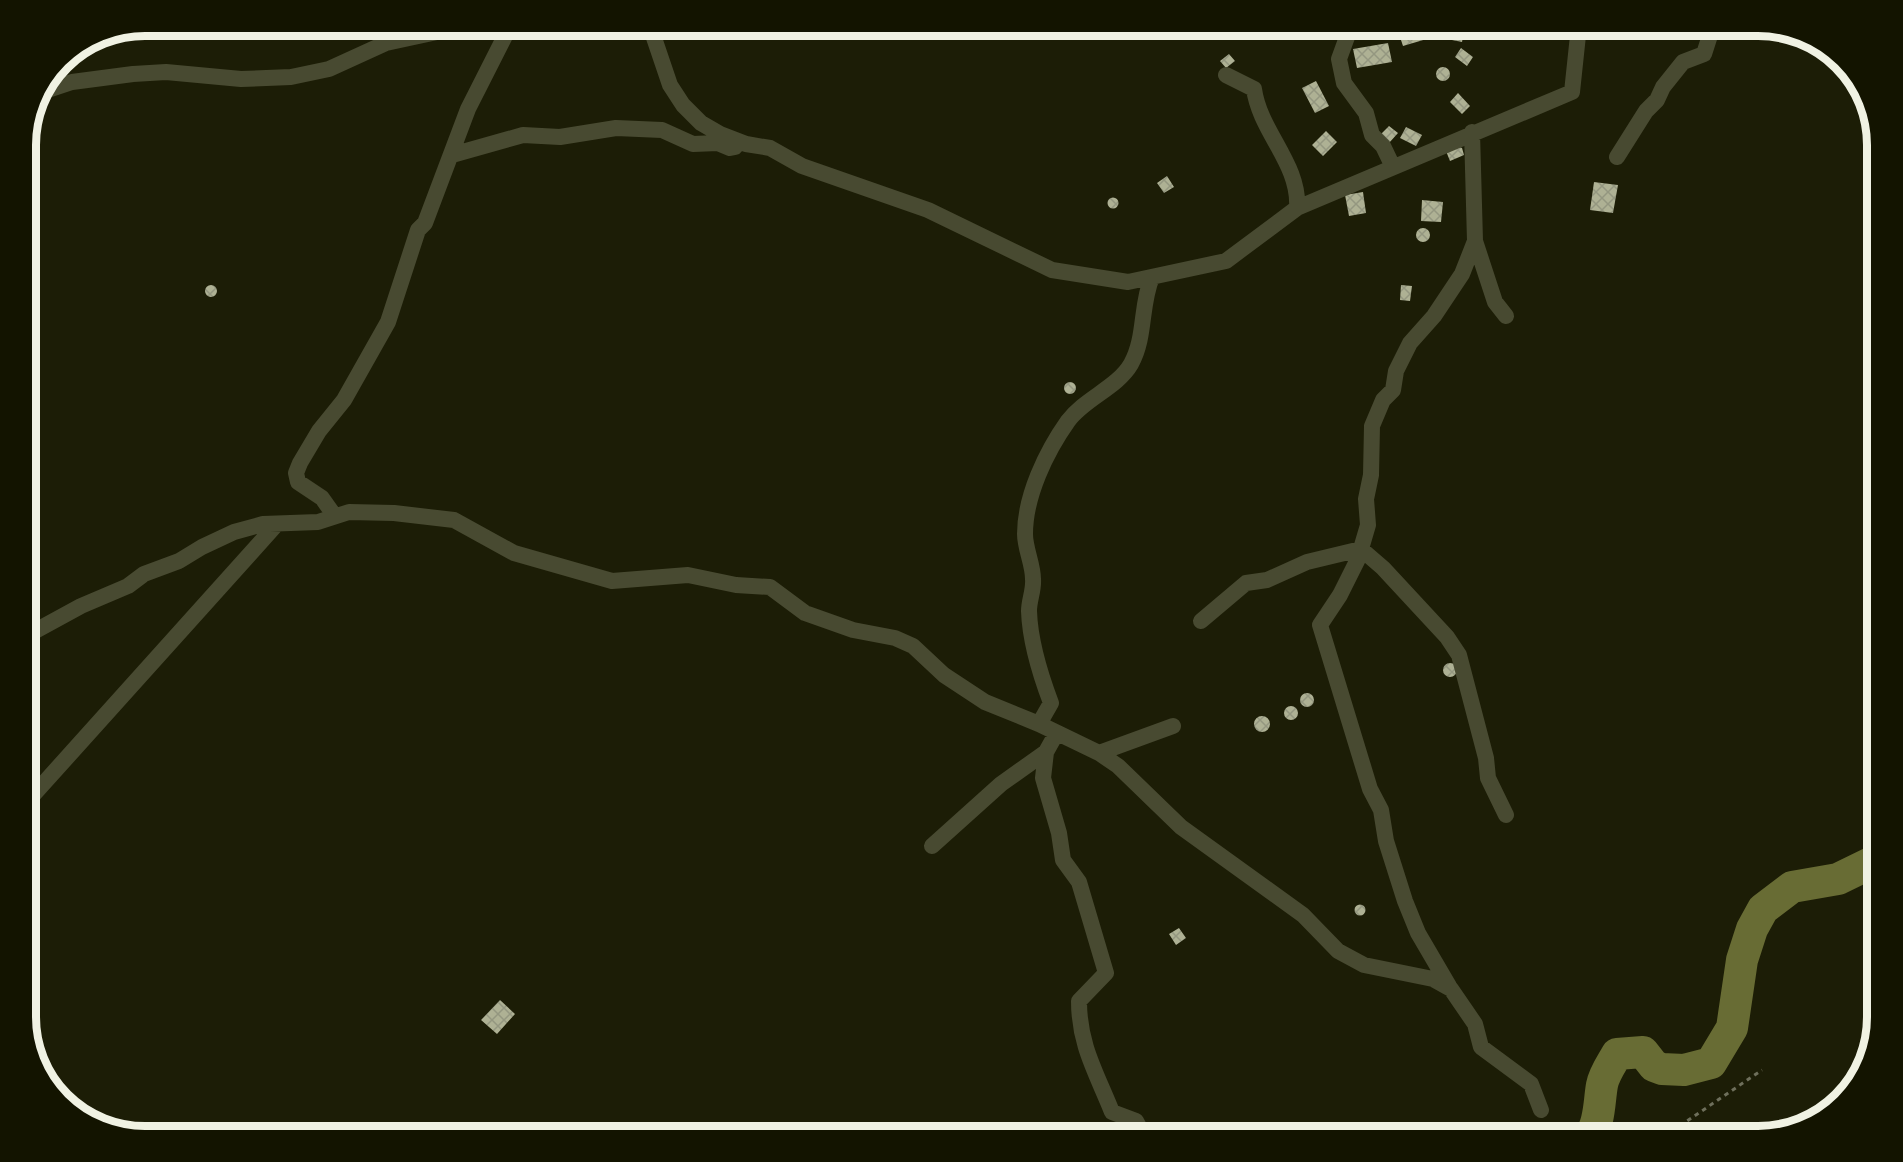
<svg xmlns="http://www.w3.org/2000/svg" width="1903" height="1162" font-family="'IBM Plex Sans',sans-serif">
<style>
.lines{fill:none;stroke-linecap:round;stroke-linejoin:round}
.river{stroke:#686c34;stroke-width:32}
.building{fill:url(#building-cross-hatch)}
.path{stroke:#6e6f5b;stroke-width:3;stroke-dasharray:4.5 4.5;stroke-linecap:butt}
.minor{stroke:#484a31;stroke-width:16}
.rim{fill:none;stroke:#f0f2e3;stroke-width:8}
</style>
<defs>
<pattern id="building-cross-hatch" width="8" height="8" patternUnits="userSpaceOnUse" patternTransform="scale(1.5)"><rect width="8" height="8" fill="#aeb194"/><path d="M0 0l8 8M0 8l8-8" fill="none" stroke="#949780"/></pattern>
</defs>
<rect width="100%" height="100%" fill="#1c1d06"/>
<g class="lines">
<path class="river" d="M 1589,1136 C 1600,1125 1599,1101 1602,1085 C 1604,1074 1612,1063 1617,1054 L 1643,1052 L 1654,1066 L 1662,1069 L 1684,1070 L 1711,1063 L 1732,1028 L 1742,960 L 1752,929 L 1763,909 L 1792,887 L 1838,879 L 1877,860"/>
</g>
<path class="building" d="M 1227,26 L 1238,30 L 1230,39 L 1221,32 Z
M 1426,26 L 1430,38 L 1403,46 L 1399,34 Z
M 1439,26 L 1465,26 L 1462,42 L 1437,37 Z
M 1388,43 L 1392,62 L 1357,68 L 1353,49 Z
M 1461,48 L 1473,57 L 1467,66 L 1455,57 Z
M 1229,54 L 1235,61 L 1226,68 L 1220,61 Z
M1436 74a7 7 0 1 1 14 0a7 7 0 1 1-14 0Z
M 1316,81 L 1329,106 L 1315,113 L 1302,88 Z
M 1458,93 L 1470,106 L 1462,114 L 1450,102 Z
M 1389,126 L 1398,133 L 1389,143 L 1380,135 Z
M 1406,127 L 1422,135 L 1416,146 L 1400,138 Z
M 1326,131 L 1337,142 L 1323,156 L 1312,145 Z
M 1457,146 L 1462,148 L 1464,155 L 1450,161 L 1446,151 Z
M 1167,176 L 1174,187 L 1164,193 L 1157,183 Z
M 1594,182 L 1618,185 L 1613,213 L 1590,210 Z
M 1363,192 L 1366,213 L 1349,216 L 1345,195 Z
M1107.5 203a5.5 5.5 0 1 1 11 0a5.5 5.5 0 1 1-11 0Z
M 1422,200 L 1443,202 L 1441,222 L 1421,221 Z
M1416 235a7 7 0 1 1 14 0a7 7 0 1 1-14 0Z
M 1401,285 L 1412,286 L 1410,301 L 1400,300 Z
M205 291a6 6 0 1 1 12 0a6 6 0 1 1-12 0Z
M1064 388a6 6 0 1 1 12 0a6 6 0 1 1-12 0Z
M1443 670a7 7 0 1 1 14 0a7 7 0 1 1-14 0Z
M1300 700a7 7 0 1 1 14 0a7 7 0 1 1-14 0Z
M1284 713a7 7 0 1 1 14 0a7 7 0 1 1-14 0Z
M1254 724a8 8 0 1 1 16 0a8 8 0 1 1-16 0Z
M1354.5 910a5.5 5.5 0 1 1 11 0a5.5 5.5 0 1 1-11 0Z
M 1179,928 L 1186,938 L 1176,945 L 1169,934 Z
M 500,1000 L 515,1014 L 497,1034 L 481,1020 Z"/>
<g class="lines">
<path class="path" d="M 1665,1136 L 1762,1070"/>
<path class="minor" d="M 650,26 L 670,85 L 683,105 L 701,123 L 720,134 L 746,144 L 770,148 L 802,166 L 928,210 L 1052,270 L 1128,282 L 1226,261 L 1297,208 L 1572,92 L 1579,26
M 1351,26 L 1339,59 L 1344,83 L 1366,113 L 1372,135 L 1383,146 L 1393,167
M 1226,75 L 1254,89 C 1260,132 1300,164 1297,208
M 39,93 L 72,82 L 133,74 L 166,72 L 241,79 L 291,77 L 329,69 L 386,43 L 437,32 L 451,26
M 452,155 L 523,135 L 560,137 L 616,128 L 662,130 L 693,144 L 718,143 L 730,148 L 735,147
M 1617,157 L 1646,111 L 1657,100 L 1663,87 L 1683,62 L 1704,54 L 1713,26
M 1475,241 L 1495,302 L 1506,316
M 334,515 L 322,498 L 298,482 L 296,473 L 300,463 L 319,431 L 344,400 L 388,322 L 418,230 L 425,223 L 468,109 L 510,26
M 1201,621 L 1246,583 L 1267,580 L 1307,562 L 1361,549 L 1383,568 L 1447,637 L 1459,655 L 1486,758 L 1488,778 L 1506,815
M 26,636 L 81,606 L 128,586 L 144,574 L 179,561 L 202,547 L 234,532 L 263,524 L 318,522 L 349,512 L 394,513 L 454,520 L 514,553 L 612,581 L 688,575 L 736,585 L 770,587 L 805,613 L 853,630 L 895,638 L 913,646 L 944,675 L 985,702 L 1039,724 L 1099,753 L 1118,766 L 1181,827 L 1303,915 L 1338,951 L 1364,965 L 1433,979 L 1451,989 L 1475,1024 L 1481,1047 L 1531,1084 L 1541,1110
M 1039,724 L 1051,703 C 1040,674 1030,642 1029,611 C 1029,600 1034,590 1033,579 C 1033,564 1025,549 1025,534 C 1025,496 1046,452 1068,421 C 1085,398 1117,388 1131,364 C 1146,337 1140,306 1152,277
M 1056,734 L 1046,752 L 1043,778 L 1059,833 L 1063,860 L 1079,882 L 1106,973 L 1079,1001 C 1079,1045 1096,1072 1112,1112 L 1136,1121 L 1144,1136
M 1099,753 L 1173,726
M 26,803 L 276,525
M 932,846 L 1001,784 L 1046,752
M 1449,986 L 1418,933 L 1405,901 L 1386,841 L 1381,810 L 1370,789 L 1320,625 L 1340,595 L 1358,559 L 1368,525 L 1366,499 L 1371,475 L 1372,426 L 1383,400 L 1393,390 L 1396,371 L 1410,343 L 1434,316 L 1462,274 L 1475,241 L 1472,132"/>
</g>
<path d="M0 0H1903V1162H0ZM145 36H1758A109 109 0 0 1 1867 145V1017A109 109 0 0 1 1758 1126H145A109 109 0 0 1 36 1017V145A109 109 0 0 1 145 36Z" fill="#131400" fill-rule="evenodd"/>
<path class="rim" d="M145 36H1758A109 109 0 0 1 1867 145V1017A109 109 0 0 1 1758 1126H145A109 109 0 0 1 36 1017V145A109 109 0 0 1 145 36Z"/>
</svg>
